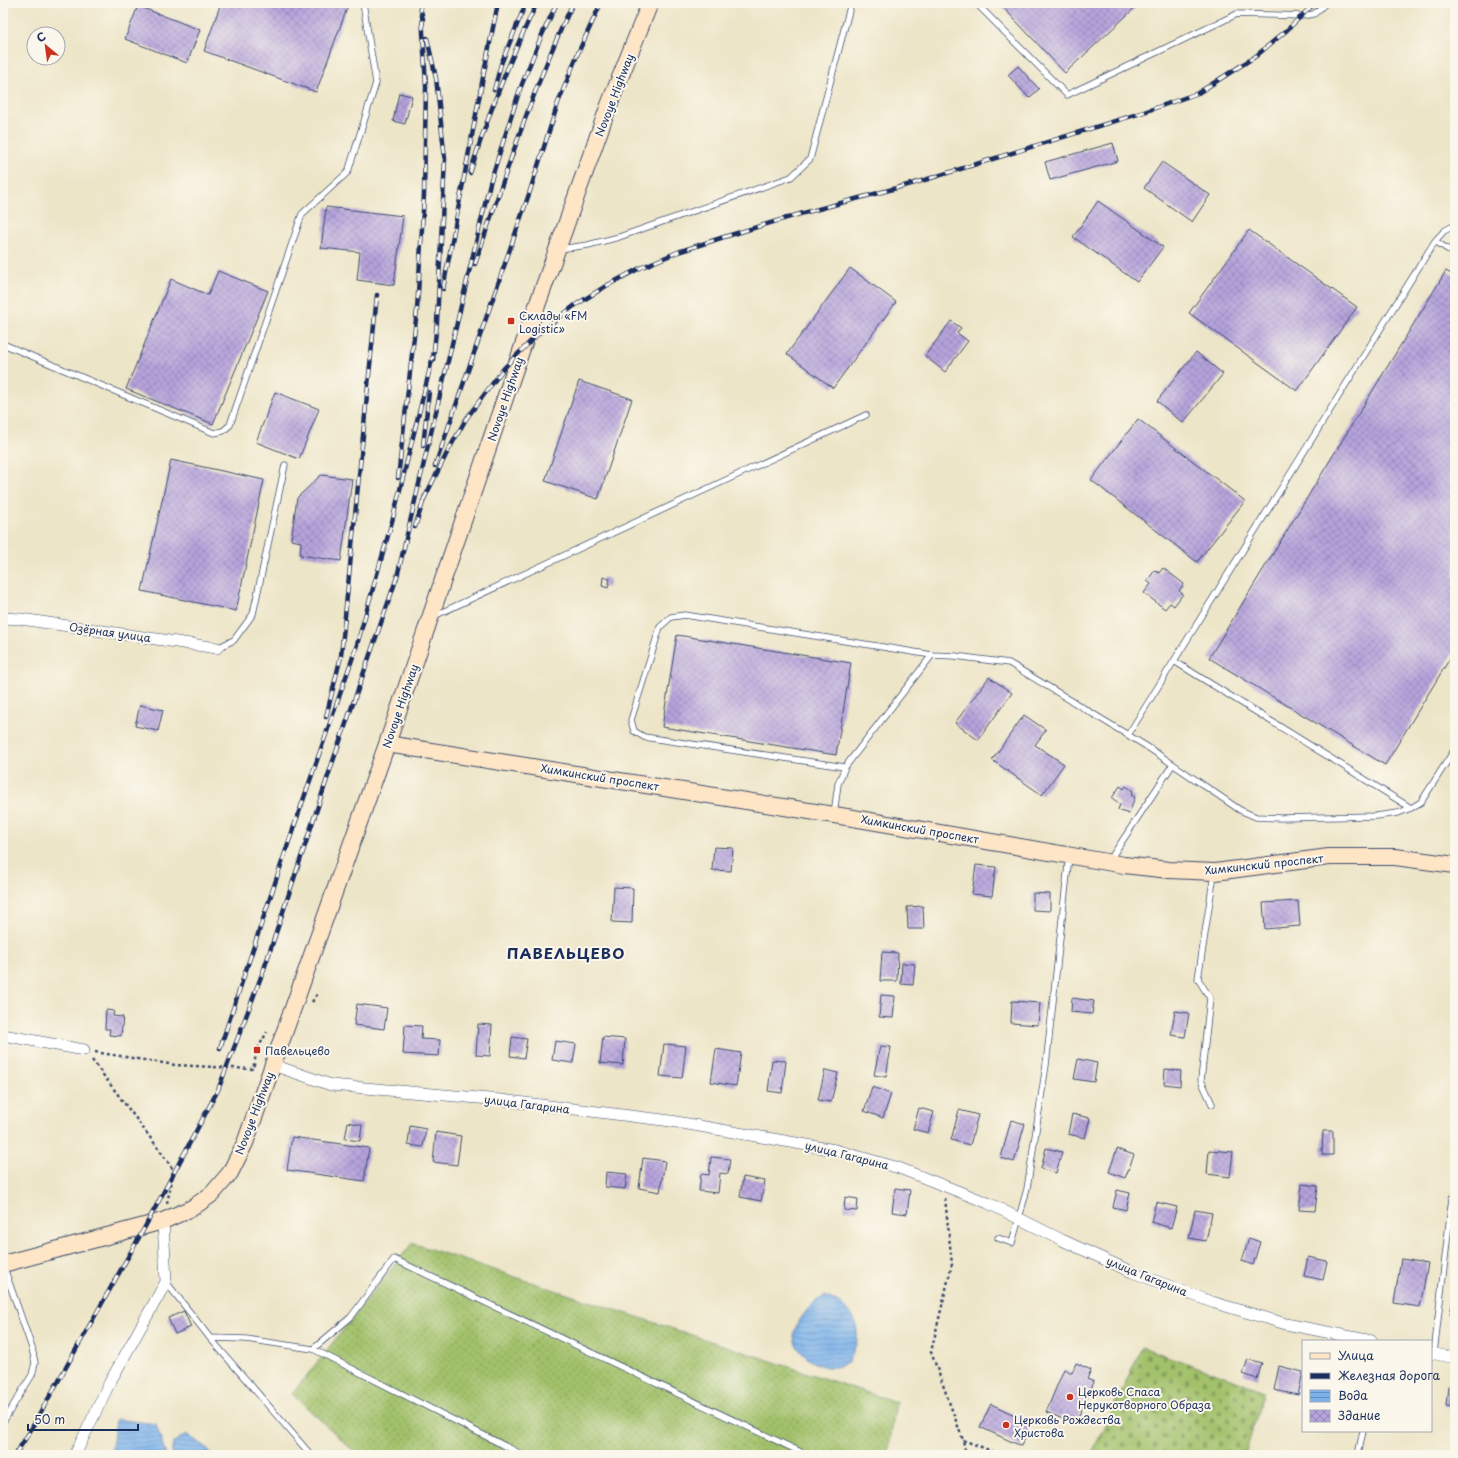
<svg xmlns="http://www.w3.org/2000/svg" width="1458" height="1458" font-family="'Playpen Sans',sans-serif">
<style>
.cemetery{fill:url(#cemetery-stones);stroke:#5e7864}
.garden{fill:url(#garden-dots);stroke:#5e7864}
.water{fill:url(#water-rules);stroke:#4c70a4}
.building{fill:url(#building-cross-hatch)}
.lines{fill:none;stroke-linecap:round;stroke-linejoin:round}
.lane-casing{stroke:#3a4a6e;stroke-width:7}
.street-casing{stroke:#3a4a6e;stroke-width:12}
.secondary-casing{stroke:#3a4a6e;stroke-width:18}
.path{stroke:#3a4a6e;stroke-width:2.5;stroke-dasharray:3 3;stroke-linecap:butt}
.lane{stroke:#fff;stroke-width:5.5}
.street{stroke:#fff;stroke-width:11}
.secondary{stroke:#fde5c5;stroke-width:16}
.rail-casing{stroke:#1b2f5e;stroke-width:4.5}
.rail{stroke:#fbf7ec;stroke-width:3;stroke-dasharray:9;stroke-linecap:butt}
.poi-dot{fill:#c8321e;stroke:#fbf7ec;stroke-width:1.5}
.labels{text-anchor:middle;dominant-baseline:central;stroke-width:4;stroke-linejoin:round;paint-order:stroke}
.street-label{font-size:11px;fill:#1b2f5e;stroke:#fbf7ec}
.poi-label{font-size:11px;fill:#1b2f5e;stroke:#fbf7ec;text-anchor:start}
.district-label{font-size:15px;font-weight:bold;letter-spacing:1px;fill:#1b2f5e;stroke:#fbf7ec}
</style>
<defs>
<pattern id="cemetery-stones" width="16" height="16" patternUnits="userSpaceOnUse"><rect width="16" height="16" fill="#a2c16a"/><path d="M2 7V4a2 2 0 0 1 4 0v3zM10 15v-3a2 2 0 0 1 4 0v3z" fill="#839d5a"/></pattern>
<pattern id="garden-dots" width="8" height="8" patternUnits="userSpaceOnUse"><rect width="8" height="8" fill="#a2c16a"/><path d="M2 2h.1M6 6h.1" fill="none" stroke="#839d5a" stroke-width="1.8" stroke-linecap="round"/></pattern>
<pattern id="water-rules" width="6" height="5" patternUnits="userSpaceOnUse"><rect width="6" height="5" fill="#7cb2eb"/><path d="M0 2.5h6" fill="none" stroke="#6591c2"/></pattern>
<pattern id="building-cross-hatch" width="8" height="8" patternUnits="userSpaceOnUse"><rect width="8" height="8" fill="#b6a3dc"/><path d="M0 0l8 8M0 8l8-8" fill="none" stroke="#9385b6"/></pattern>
</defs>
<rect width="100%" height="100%" fill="#fbf7ec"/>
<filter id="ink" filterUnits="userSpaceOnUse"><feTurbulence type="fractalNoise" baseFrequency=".025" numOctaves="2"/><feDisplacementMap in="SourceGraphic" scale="8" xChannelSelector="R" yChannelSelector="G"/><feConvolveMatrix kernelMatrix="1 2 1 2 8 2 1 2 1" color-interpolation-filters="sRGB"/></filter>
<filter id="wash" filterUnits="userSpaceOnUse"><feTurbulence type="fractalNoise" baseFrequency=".012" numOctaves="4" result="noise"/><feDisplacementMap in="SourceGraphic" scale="16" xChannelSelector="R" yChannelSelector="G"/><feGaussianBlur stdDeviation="0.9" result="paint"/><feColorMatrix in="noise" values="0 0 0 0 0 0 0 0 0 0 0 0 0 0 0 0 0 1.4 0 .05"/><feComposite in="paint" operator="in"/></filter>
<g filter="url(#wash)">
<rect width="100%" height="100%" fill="#ede5c7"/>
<path class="cemetery" d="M 1142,1347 L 1264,1391 L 1245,1455 L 1091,1455 Z"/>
<path class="garden" d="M 412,1243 L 896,1402 L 888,1455 L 358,1455 L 292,1394 Z"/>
<path class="water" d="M 825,1296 C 845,1305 859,1315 857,1340 C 856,1347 851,1356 848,1363 C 841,1366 835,1368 827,1367 C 812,1365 793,1349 794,1334 C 794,1326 808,1308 814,1303 C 817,1300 821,1298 825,1296 Z
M 116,1419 L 156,1424 L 166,1455 L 111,1455 Z
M 186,1434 L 208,1449 L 212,1455 L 171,1455 L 173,1443 Z"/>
<g id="blocks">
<path class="building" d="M 221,3 L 349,3 L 316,92 L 204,51 Z
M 999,3 L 1140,3 L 1065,73 Z
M 138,6 L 200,30 L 187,63 L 125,39 Z
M 1018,66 L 1039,89 L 1029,98 L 1008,75 Z
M 399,93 L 412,96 L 405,124 L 393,121 Z
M 1113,143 L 1118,161 L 1050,180 L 1045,162 Z
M 1162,162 L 1210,195 L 1192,222 L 1144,188 Z
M 1098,201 L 1163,247 L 1137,282 L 1073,237 Z
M 326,207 L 403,216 L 394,285 L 357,280 L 360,252 L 321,248 Z
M 1249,230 L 1357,307 L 1297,391 L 1189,313 Z
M 850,268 L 896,302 L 833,388 L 787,354 Z
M 218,271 L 268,291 L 213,424 L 126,389 L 171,279 L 208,295 Z
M 1446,271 L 1455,276 L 1455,650 L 1385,765 L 1209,658 Z
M 951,321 L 961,328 L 957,333 L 968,341 L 945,372 L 925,356 Z
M 1196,352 L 1223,374 L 1183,423 L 1157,401 Z
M 579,381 L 632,399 L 598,499 L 545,481 Z
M 275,392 L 319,409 L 299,459 L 256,442 Z
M 1138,419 L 1245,501 L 1197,562 L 1091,480 Z
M 171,460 L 264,480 L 236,611 L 142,591 Z
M 321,475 L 352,479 L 341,561 L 300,555 L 301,542 L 291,540 L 297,498 Z
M 1163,568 L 1184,584 L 1179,591 L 1183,594 L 1174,606 L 1170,603 L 1165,609 L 1144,593 L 1151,584 L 1147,581 L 1155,570 L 1159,573 Z
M 603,577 L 610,579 L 608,588 L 602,586 Z
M 677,635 L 851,663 L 836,755 L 662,727 Z
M 989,677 L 1012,693 L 978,740 L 955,723 Z
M 140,705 L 163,710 L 158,731 L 135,726 Z
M 1024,715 L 1046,730 L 1035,745 L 1064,764 L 1042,795 L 992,760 Z
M 1120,786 L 1124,789 L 1126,786 L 1133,791 L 1131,795 L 1135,797 L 1129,814 L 1118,810 L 1120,804 L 1112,798 Z
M 714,847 L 733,848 L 731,871 L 712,870 Z
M 976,865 L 996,867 L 992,896 L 972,894 Z
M 614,887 L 633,888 L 632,923 L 612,922 Z
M 1033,893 L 1050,894 L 1050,911 L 1033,910 Z
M 1298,901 L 1300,926 L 1265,929 L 1263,903 Z
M 923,906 L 924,929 L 908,929 L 907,907 Z
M 882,952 L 898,953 L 897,981 L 880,981 Z
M 902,963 L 915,964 L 913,985 L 901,984 Z
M 881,995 L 895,996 L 893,1018 L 879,1017 Z
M 1072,998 L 1094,1001 L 1092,1014 L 1071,1012 Z
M 1012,1001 L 1040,1003 L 1038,1025 L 1011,1023 Z
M 357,1004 L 387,1008 L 384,1029 L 354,1025 Z
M 106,1010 L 114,1011 L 113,1016 L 123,1017 L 121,1036 L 109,1035 L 110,1029 L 105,1029 Z
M 1175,1011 L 1189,1013 L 1185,1037 L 1171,1035 Z
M 478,1024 L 492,1025 L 490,1056 L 476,1055 Z
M 405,1025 L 422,1026 L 421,1039 L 440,1040 L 439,1056 L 403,1054 Z
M 512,1037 L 527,1039 L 524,1058 L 510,1056 Z
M 603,1037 L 625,1039 L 623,1065 L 600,1063 Z
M 555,1041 L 576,1044 L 573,1063 L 552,1060 Z
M 664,1044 L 686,1046 L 682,1078 L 660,1076 Z
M 880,1046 L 891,1047 L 886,1077 L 874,1075 Z
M 716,1049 L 741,1053 L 736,1086 L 711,1082 Z
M 1078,1059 L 1097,1063 L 1094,1082 L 1074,1079 Z
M 772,1060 L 786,1061 L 782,1093 L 768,1091 Z
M 1165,1069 L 1181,1071 L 1180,1086 L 1164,1084 Z
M 825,1070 L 838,1073 L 831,1102 L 818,1100 Z
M 872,1087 L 891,1094 L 883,1118 L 864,1111 Z
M 919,1108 L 934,1112 L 928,1133 L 913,1129 Z
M 959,1110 L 978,1115 L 970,1145 L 951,1140 Z
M 1072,1114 L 1090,1118 L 1085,1138 L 1068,1134 Z
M 1011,1120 L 1025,1124 L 1014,1162 L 1001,1158 Z
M 348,1122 L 362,1125 L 360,1141 L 345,1139 Z
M 410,1126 L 426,1129 L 423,1147 L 408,1145 Z
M 1323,1131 L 1333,1131 L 1333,1155 L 1322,1155 Z
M 436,1132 L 461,1136 L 457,1165 L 433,1162 Z
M 292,1137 L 369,1148 L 364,1181 L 287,1170 Z
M 1046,1148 L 1062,1152 L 1056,1173 L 1041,1169 Z
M 1117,1149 L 1134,1155 L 1125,1178 L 1109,1172 Z
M 1209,1150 L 1233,1152 L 1230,1177 L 1207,1174 Z
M 711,1157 L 730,1159 L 728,1174 L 720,1173 L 718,1193 L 699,1191 L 701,1174 L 709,1175 Z
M 643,1158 L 665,1161 L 660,1192 L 639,1188 Z
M 606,1172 L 627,1174 L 625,1189 L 605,1187 Z
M 743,1177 L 765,1181 L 761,1201 L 740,1197 Z
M 1302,1184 L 1318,1186 L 1315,1211 L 1299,1210 Z
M 895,1188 L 910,1190 L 907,1214 L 892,1212 Z
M 1117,1190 L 1130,1193 L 1126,1210 L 1113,1207 Z
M 845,1197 L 858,1199 L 857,1211 L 844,1210 Z
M 1156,1202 L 1177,1207 L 1171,1228 L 1151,1222 Z
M 1195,1210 L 1212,1213 L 1206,1241 L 1189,1238 Z
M 1249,1238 L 1260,1242 L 1253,1265 L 1242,1261 Z
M 1308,1257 L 1327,1261 L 1323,1280 L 1304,1276 Z
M 1401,1259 L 1428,1263 L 1420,1307 L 1394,1303 Z
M 1454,1293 L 1455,1293 L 1455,1316 L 1450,1315 Z
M 184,1311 L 191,1327 L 175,1334 L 168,1318 Z
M 1248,1359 L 1262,1363 L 1257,1379 L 1243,1374 Z
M 1076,1363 L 1091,1370 L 1087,1379 L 1094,1382 L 1075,1424 L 1046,1412 L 1064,1369 L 1072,1373 Z
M 1279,1366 L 1303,1372 L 1298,1395 L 1274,1390 Z
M 1448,1386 L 1455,1387 L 1455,1407 L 1446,1406 Z
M 991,1404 L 1032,1423 L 1021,1446 L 980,1427 Z"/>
</g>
</g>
<g filter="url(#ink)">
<use href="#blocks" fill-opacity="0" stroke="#3a4a6e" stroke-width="1"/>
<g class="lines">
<defs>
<path id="lane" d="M 976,3 L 1067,95 L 1237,14 L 1302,16 L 1314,14 L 1326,3
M 1435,241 L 1455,254
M 560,249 L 588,245 L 619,237 L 791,177 L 810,159 L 851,3
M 3,344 L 214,433 L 223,431 L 230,425 L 302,214 L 348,172 L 376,83 L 363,3
M 434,616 L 866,415
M 217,648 L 234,640 L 253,614 L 285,465
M 1174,661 L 1411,808
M 1128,735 L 1435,241 L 1444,231 L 1455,225
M 845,767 L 932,655
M 834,814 L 838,784 L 845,767 L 644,737 L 634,731 L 631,720 L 660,627 L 671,617 L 685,615 L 932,655 L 955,656 L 1009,663 L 1146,746 L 1240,810 L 1256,817 L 1280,818 L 1376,816 L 1398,813 L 1411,808 L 1421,802 L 1455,749
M 1109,861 L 1173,764
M 1212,1104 L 1201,1080 L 1210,998 L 1198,979 L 1214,874
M 998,1238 L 1012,1243 L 1027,1189 L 1046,1065 L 1069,856
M 166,1282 L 210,1338 L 311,1455
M 210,1338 L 246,1339 L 313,1349 L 523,1455
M 313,1349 L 351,1317 L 394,1259 L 807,1455
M 1434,1353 L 1452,1198
M 3,1422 L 32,1375 L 35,1363 L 32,1348 L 3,1265
M 1359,1450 L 1363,1431"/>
<path id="street" d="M 3,618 L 21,619 L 217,648
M 3,1035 L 84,1050
M 273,1065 L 331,1085 L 501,1100 L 671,1121 L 835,1150 L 899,1168 L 988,1203 L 1062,1240 L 1132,1272 L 1212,1302 L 1286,1324 L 1372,1341
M 1431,1353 L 1455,1358
M 75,1455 L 110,1382 L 166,1282 L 163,1221"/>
<path id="secondary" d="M 387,744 L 853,818 L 1124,865 L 1169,870 L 1215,872 L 1329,857 L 1395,857 L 1455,865
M 3,1264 L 163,1221 L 192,1208 L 212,1194 L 230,1173 L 245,1143 L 387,744 L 530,325 L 609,105 L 650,3"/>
</defs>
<use href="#lane" class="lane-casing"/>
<use href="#street" class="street-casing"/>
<use href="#secondary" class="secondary-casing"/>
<path class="path" d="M 312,1002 L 318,993
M 95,1052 L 175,1065 L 253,1069 L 257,1050 L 267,1032
M 92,1060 L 161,1152 L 174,1171 L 167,1203
M 945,1198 L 952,1264 L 931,1352 L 963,1440 L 966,1455
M 963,1440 L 1002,1455"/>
<use href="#lane" class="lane"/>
<use href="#street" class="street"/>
<use href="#secondary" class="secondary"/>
<defs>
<path id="rail" d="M 419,3 L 423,19
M 427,38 L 436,78 L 445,159 L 437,322 L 433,360
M 494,90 L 501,64 L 526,3
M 470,173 C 488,115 510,58 537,3
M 475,264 C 505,176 533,87 573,3
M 443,289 L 484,72 L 498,3
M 423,446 L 429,392
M 435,466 L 529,194 L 558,103 L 578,53 L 601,3
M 398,478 L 417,310 L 424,195 L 426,87 L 422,14
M 423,501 L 448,451 L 466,419 L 504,368 L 538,334 L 574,306 L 606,286 L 640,268 L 678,252 L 724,237 L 800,214 L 915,183 L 1141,113 L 1198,93 L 1256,56 L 1287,30 L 1315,3
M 415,527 L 425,496
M 326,717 L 341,656 L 377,295
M 220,1048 L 289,841 L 356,648 L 393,518 L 433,356
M 15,1455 L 29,1433 L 146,1225 L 218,1090 L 264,969 L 332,764 L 397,577 L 490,183 L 520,89 L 541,37 L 557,3"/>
</defs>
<use href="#rail" class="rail-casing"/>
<use href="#rail" class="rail"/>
</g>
</g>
<g class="poi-dot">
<rect x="507" y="317" width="8" height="8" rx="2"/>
<rect x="253" y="1046" width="8" height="8" rx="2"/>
<circle cx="1070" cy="1397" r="4"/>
<circle cx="1006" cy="1425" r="4"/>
</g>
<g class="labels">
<g class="street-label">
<text transform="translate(614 95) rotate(-69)">Novoye Highway</text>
<text transform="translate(505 399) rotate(-71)">Novoye Highway</text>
<text transform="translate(110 632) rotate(8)">Озёрная улица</text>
<text transform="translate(400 706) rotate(-71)">Novoye Highway</text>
<text transform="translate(600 777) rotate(9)">Химкинский проспект</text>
<text transform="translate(920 829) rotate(10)">Химкинский проспект</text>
<text transform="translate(1264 864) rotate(-6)">Химкинский проспект</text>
<text transform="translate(527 1104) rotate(7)">улица Гагарина</text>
<text transform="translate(254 1113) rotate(-69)">Novoye Highway</text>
<text transform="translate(847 1155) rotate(14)">улица Гагарина</text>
<text transform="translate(1147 1276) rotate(22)">улица Гагарина</text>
</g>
<g class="poi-label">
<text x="519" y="315">Склады «FM<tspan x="519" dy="13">Logistic»</tspan></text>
<text x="265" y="1050">Павельцево</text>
<text x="1078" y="1391">Церковь Спаса<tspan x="1078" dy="13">Нерукотворного Образа</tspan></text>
<text x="1014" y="1419">Церковь Рождества<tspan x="1014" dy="13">Христова</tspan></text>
</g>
<g class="district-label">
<text x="566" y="952">ПАВЕЛЬЦЕВО</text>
</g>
</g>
<rect width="1458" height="1458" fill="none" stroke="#fbf7ec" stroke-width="16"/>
<rect x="1302" y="1340" width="130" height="92" fill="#fbf7ec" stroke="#a1a7b3"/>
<rect x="1310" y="1353" width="20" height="6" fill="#fde5c5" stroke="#a1a7b3"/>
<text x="1338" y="1360" font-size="12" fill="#1b2f5e">Улица</text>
<rect x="1310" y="1373" width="20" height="6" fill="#1b2f5e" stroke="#a1a7b3"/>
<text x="1338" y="1380" font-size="12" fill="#1b2f5e">Железная дорога</text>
<rect x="1310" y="1390" width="20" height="12" fill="url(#water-rules)" stroke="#a1a7b3"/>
<text x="1338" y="1400" font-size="12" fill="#1b2f5e">Вода</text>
<rect x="1310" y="1410" width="20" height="12" fill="url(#building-cross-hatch)" stroke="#a1a7b3"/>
<text x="1338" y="1420" font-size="12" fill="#1b2f5e">Здание</text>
<g transform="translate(46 46) rotate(331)"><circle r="19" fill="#fbf7ec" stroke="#a1a7b3"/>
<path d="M0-3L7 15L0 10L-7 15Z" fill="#c8321e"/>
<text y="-6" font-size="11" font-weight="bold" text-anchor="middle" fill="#1b2f5e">С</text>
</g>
<path d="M28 1424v6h110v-6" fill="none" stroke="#1b2f5e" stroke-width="2"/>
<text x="34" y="1424" font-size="12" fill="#1b2f5e" stroke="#fbf7ec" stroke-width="3" paint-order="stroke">50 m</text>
</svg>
